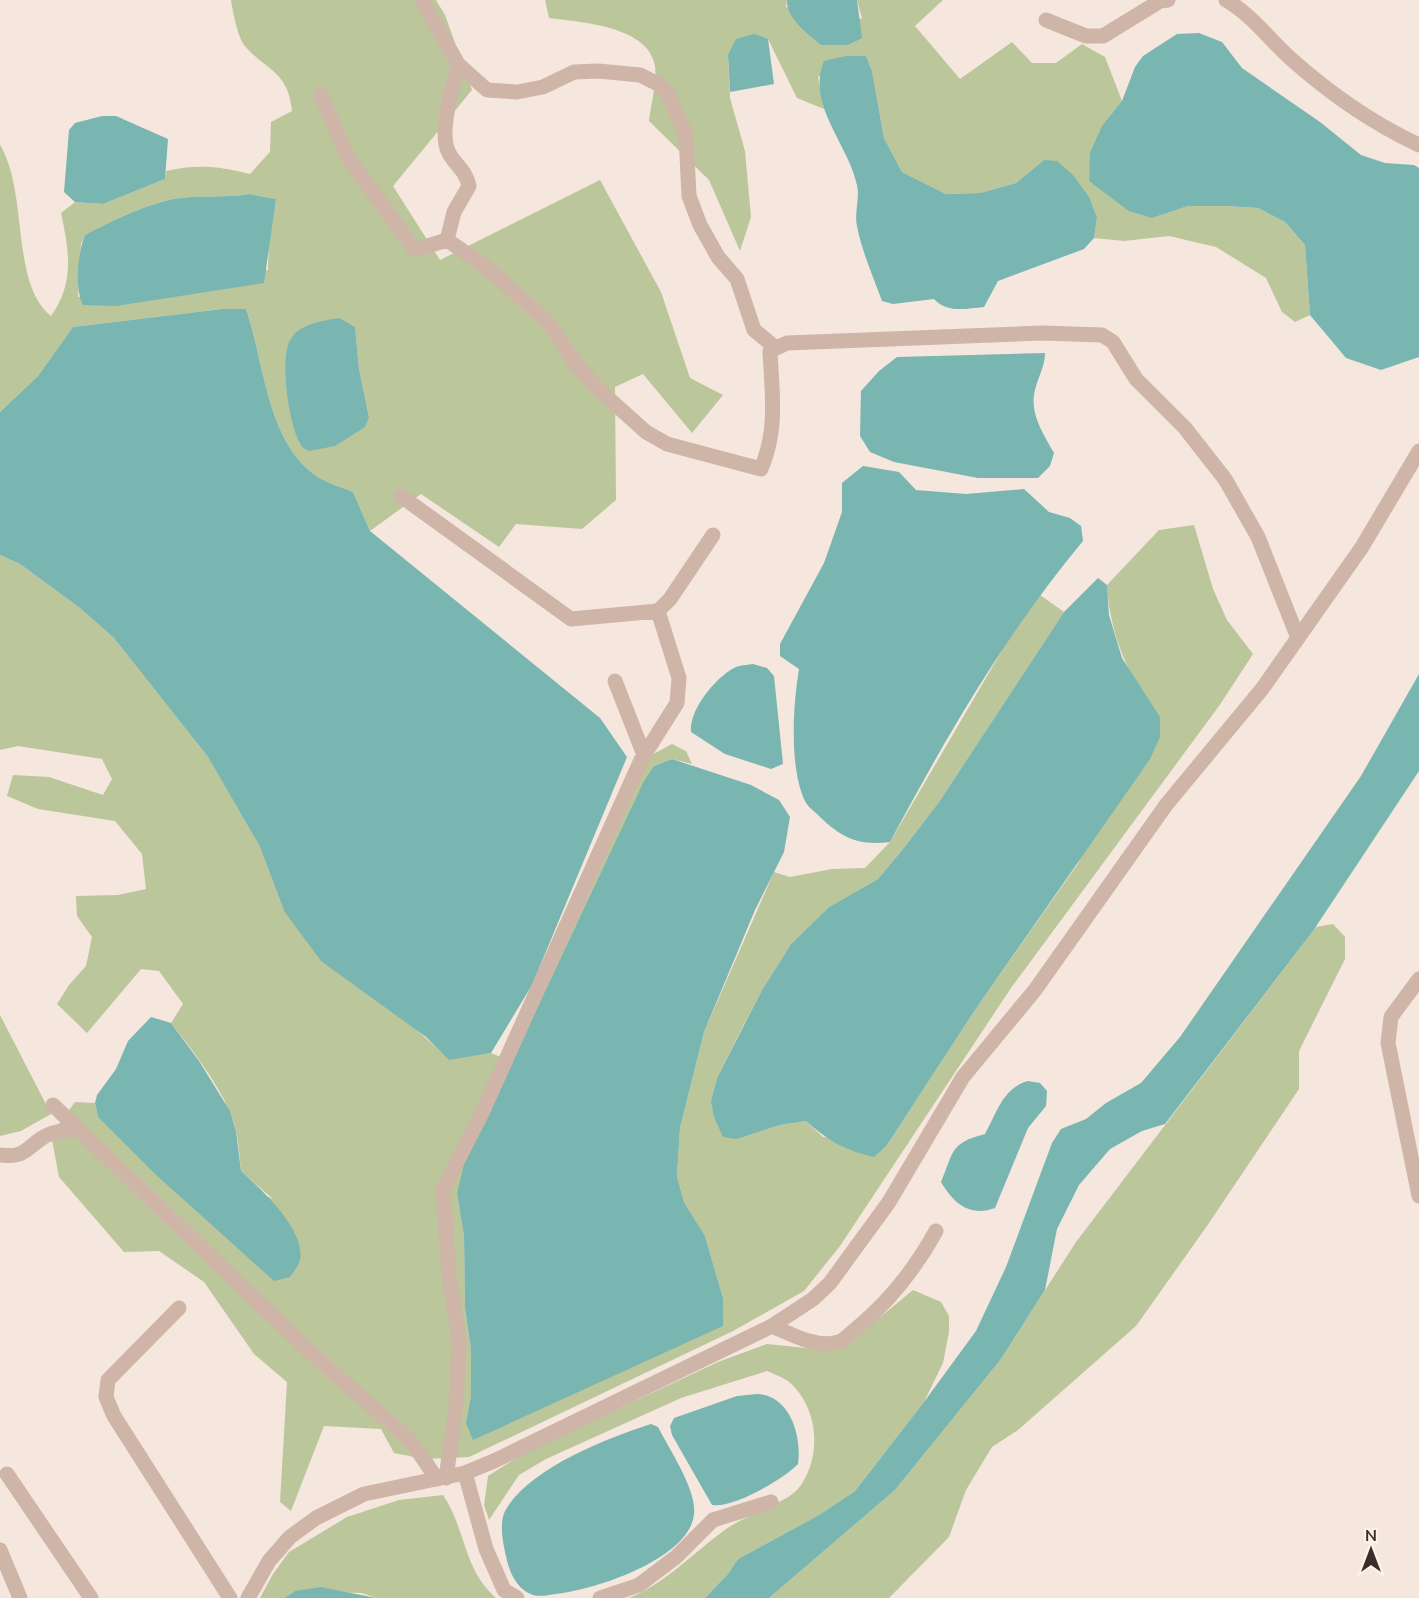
<svg xmlns="http://www.w3.org/2000/svg" width="1419" height="1598" font-family="'Nunito Sans',sans-serif">
<style>
.green{fill:#bcc69b;fill-rule:evenodd}
.water{fill:#79b5b1}
.lines{fill:none;stroke-linecap:round;stroke-linejoin:round}
.minor{stroke:#cfb5a7;stroke-width:15}
.tertiary{stroke:#cfb5a7;stroke-width:15}
</style>
<rect width="100%" height="100%" fill="#f5e7dd"/>
<path class="green" d="M 231,0 L 436,0 L 445,15 L 472,90 L 393,186 L 440,260 L 600,180 L 661,292 L 690,378 L 723,395 L 692,433 L 643,374 L 615,387 L 616,500 L 582,529 L 516,524 L 499,547 L 421,494 L 370,531 L 353,492 C 341,487 326,483 315,475 C 267,442 264,361 246,309 L 222,309 L 73,327 L 38,376 L 0,412 L 0,145 C 29,193 10,283 51,316 C 75,283 69,250 61,213 L 75,202 L 103,204 L 165,179 L 166,171 C 196,164 220,166 250,174 L 270,152 L 271,122 L 292,111 C 288,70 266,71 244,45 C 237,35 233,12 231,0 ZM 249,194 L 276,199 L 269,239 L 268,270 L 78,297 L 81,244 L 85,235 C 109,222 153,201 180,198 C 203,195 226,198 249,194 ZM 326,320 L 355,328 L 359,369 L 369,417 L 300,445 C 286,410 288,376 291,338 L 298,331 Z
M 545,0 L 787,0 L 786,7 L 862,19 L 857,0 L 943,0 L 915,26 L 960,79 L 1012,42 L 1032,63 L 1056,63 L 1082,44 L 1105,57 L 1122,101 C 1099,131 1091,143 1089,181 L 1152,218 L 1188,206 L 1226,206 L 1258,208 L 1285,222 L 1305,245 L 1310,315 L 1295,322 L 1282,312 L 1266,278 L 1216,247 L 1169,236 L 1124,241 L 1094,238 L 1097,218 L 1044,160 L 1016,183 L 980,193 L 946,194 L 902,172 L 884,138 L 872,71 L 866,56 L 818,77 L 824,109 L 797,98 L 768,39 L 728,56 L 730,98 L 745,151 L 751,217 L 740,251 L 709,180 L 649,121 C 651,104 657,83 655,66 C 649,26 580,22 549,18 Z
M 1194,525 L 1213,589 L 1227,620 L 1253,654 L 1219,706 L 1011,988 L 840,1246 L 804,1291 L 733,1331 L 469,1457 L 425,1459 L 394,1453 L 381,1429 L 324,1426 L 291,1511 L 280,1502 L 287,1382 L 254,1354 L 204,1282 L 159,1251 L 124,1252 L 59,1177 L 51,1135 L 75,1102 L 95,1103 L 98,1117 L 273,1199 L 241,1171 C 239,1151 238,1130 230,1112 C 216,1080 192,1050 171,1023 L 183,1004 L 159,971 L 141,969 L 87,1033 L 57,1004 L 69,985 L 86,966 L 92,937 L 77,916 L 76,896 L 118,895 L 146,889 L 142,854 L 115,821 L 38,809 L 7,796 L 13,775 L 49,777 L 103,795 L 112,779 L 102,759 L 18,746 L 0,750 L 0,555 L 20,564 L 80,608 L 114,638 L 208,757 L 260,847 L 284,911 L 449,1059 L 491,1053 L 503,1058 L 648,757 L 672,744 L 686,751 L 692,764 L 672,759 L 654,766 L 457,1194 L 464,1236 L 465,1308 L 471,1350 L 471,1395 L 466,1423 L 723,1298 L 705,1236 L 684,1202 L 677,1177 L 680,1128 L 704,1032 L 774,872 L 790,877 L 832,869 L 865,868 L 890,842 L 1007,642 L 1040,595 L 1064,612 L 939,802 L 903,849 L 878,879 L 829,907 L 791,944 L 762,990 L 739,1034 L 717,1078 L 711,1101 L 737,1139 L 780,1125 L 806,1121 L 823,1137 L 887,1145 L 975,1010 L 1077,865 L 1159,717 C 1128,677 1110,635 1107,585 L 1159,530 Z
M 1333,924 L 1345,937 L 1345,959 L 1299,1051 L 1299,1089 L 1207,1226 L 1136,1326 L 1018,1430 L 992,1447 L 966,1490 L 949,1537 L 889,1598 L 769,1598 L 895,1490 L 1001,1359 L 1076,1242 L 1316,927 Z
M 0,1015 L 51,1114 L 21,1131 L 0,1136 Z
M 913,1290 L 941,1302 L 949,1316 L 949,1332 L 943,1363 L 924,1402 L 855,1491 L 819,1515 L 738,1559 L 728,1574 L 705,1598 L 629,1598 C 666,1583 694,1552 726,1529 C 743,1517 787,1502 798,1489 C 823,1458 819,1407 788,1381 C 782,1377 774,1374 767,1371 L 681,1398 L 546,1459 L 519,1475 L 489,1520 L 484,1505 L 488,1476 L 526,1452 L 718,1362 L 767,1344 L 826,1350 L 844,1347 Z
M 443,1495 C 466,1529 463,1569 496,1598 L 376,1598 L 362,1593 L 295,1591 L 284,1598 L 260,1598 L 273,1574 L 289,1552 L 347,1517 L 399,1500 Z"/>
<path class="water" d="M 787,0 L 857,0 L 862,38 L 848,45 L 821,45 C 808,34 786,18 787,0 Z
M 1199,33 L 1222,42 L 1242,68 L 1320,122 L 1361,155 L 1385,163 L 1414,165 L 1419,168 L 1419,357 L 1381,370 L 1346,358 L 1310,315 L 1305,245 L 1285,222 L 1258,208 L 1226,206 L 1188,206 L 1152,218 L 1129,211 L 1089,181 L 1090,153 L 1102,126 L 1122,101 L 1135,67 L 1143,56 L 1177,34 Z
M 754,34 L 768,39 L 774,84 L 730,92 L 728,55 L 736,39 Z
M 846,56 L 866,56 L 872,71 L 884,138 L 902,172 L 946,194 L 980,193 L 1016,183 L 1044,160 L 1057,161 L 1073,175 L 1089,197 L 1097,218 L 1094,238 L 1084,249 L 998,281 L 984,307 C 965,309 947,313 934,299 L 893,304 L 882,301 C 873,276 862,252 857,226 C 854,213 860,199 857,185 C 848,143 806,105 824,61 Z
M 102,116 L 116,116 L 168,139 L 165,179 L 103,204 L 75,202 L 64,192 L 69,130 L 75,123 Z
M 249,194 L 276,199 L 264,283 L 116,306 L 83,305 C 74,288 78,252 85,235 C 109,222 153,201 180,198 C 203,195 226,198 249,194 Z
M 222,309 L 246,309 C 264,361 267,442 315,475 C 326,483 341,487 353,492 L 370,531 L 600,718 L 627,757 L 532,985 L 491,1053 L 449,1060 L 426,1037 L 321,961 L 284,911 L 260,847 L 208,757 L 114,638 L 80,608 L 20,564 L 0,555 L 0,412 L 38,376 L 73,327 Z
M 339,318 L 355,327 L 359,369 L 369,417 L 365,427 L 335,446 L 309,451 C 305,449 301,447 299,442 C 289,422 278,355 292,337 C 301,324 325,320 339,318 Z
M 1045,353 C 1045,368 1036,380 1034,395 C 1031,416 1044,435 1054,453 L 1050,466 L 1038,478 L 978,478 L 894,462 L 870,452 L 860,436 L 861,391 L 879,371 L 897,357 Z
M 863,466 L 899,472 L 916,490 L 966,494 L 1024,489 L 1049,512 L 1070,518 L 1081,526 L 1083,541 C 1007,632 946,737 890,842 C 857,846 840,837 817,814 C 813,810 807,806 805,801 C 789,768 793,705 799,669 L 780,656 L 780,644 L 824,563 L 842,512 L 842,483 Z
M 1098,578 L 1107,585 L 1109,615 L 1122,658 L 1160,717 L 1160,737 L 1150,759 L 975,1010 L 887,1145 L 874,1157 C 846,1151 827,1140 806,1121 L 780,1125 L 737,1139 L 723,1137 L 714,1117 L 711,1101 L 717,1078 L 762,990 L 791,944 L 829,907 L 878,879 L 903,849 L 939,802 L 1064,612 Z
M 753,664 L 767,668 L 774,676 L 783,764 L 771,769 L 725,754 L 691,732 C 689,710 715,678 734,668 C 739,665 747,665 753,664 Z
M 1419,674 L 1419,771 L 1313,931 L 1165,1124 L 1142,1131 L 1110,1149 L 1079,1185 L 1057,1229 L 1045,1290 L 1001,1359 L 895,1490 L 769,1598 L 705,1598 L 728,1574 L 738,1559 L 819,1515 L 855,1491 L 924,1402 L 976,1331 L 1006,1267 L 1052,1143 L 1061,1129 L 1086,1119 L 1106,1103 L 1141,1083 L 1180,1037 L 1361,776 Z
M 672,759 L 751,785 L 779,800 L 790,817 L 784,852 L 755,910 L 704,1032 L 680,1128 L 677,1177 L 684,1202 L 705,1236 L 723,1298 L 723,1326 L 473,1440 L 466,1423 L 471,1395 L 471,1350 L 465,1308 L 464,1236 L 457,1194 L 464,1164 L 644,781 L 654,766 Z
M 151,1017 L 171,1023 L 199,1061 L 230,1111 L 236,1131 L 241,1171 C 261,1189 306,1230 300,1260 C 298,1266 294,1272 290,1277 L 274,1281 L 154,1173 L 98,1117 L 95,1103 L 97,1095 L 116,1069 L 128,1041 Z
M 1028,1081 L 1040,1083 L 1047,1091 L 1046,1106 L 1028,1128 L 995,1208 C 970,1217 954,1204 941,1182 C 954,1151 950,1143 985,1134 C 997,1112 1003,1088 1028,1081 Z
M 757,1394 C 790,1395 802,1436 798,1464 C 784,1479 732,1509 712,1505 L 672,1435 L 670,1426 L 674,1418 L 737,1396 Z
M 651,1424 L 658,1427 C 669,1449 697,1490 694,1514 C 690,1559 594,1590 556,1594 C 549,1595 539,1597 533,1595 C 517,1590 509,1572 506,1556 C 503,1543 499,1524 505,1511 C 528,1469 607,1438 651,1424 Z
M 321,1587 L 376,1598 L 284,1598 L 295,1591 Z"/>
<g class="lines">
<path class="minor" d="M 422,0 L 458,64 L 487,90 L 517,92 L 543,87 L 574,72 L 598,71 L 640,75 L 660,85 L 669,96 L 686,135 L 689,196 L 700,225 L 718,257 L 737,279 L 754,330 L 776,348
M 1226,0 C 1252,15 1268,38 1290,58 C 1329,93 1372,123 1419,145
M 1046,20 L 1086,36 L 1103,36 L 1160,1 L 1168,0
M 321,95 L 347,156 L 415,250 L 447,240 L 454,212 L 469,186 C 465,168 454,165 448,151 C 439,132 453,84 458,64
M 447,240 L 486,267 L 549,323 L 575,363 L 597,388 L 646,432 L 667,444 L 761,469 C 778,429 772,394 770,351 L 787,343 L 1042,333 L 1102,335 L 1113,342 L 1136,379 L 1185,428 L 1225,479 L 1258,537 L 1298,638
M 401,496 L 571,619 L 658,611 L 670,599 L 713,535
M 615,681 L 644,755
M 53,1105 L 310,1352 L 411,1441 L 437,1479
M 0,1155 C 23,1158 25,1150 42,1138 C 53,1131 66,1130 79,1129
M 179,1308 L 108,1380 L 106,1397 L 114,1416 L 230,1598
M 772,1326 C 791,1334 817,1349 839,1342 C 845,1340 852,1332 857,1328 C 891,1300 915,1269 936,1231
M 465,1473 L 486,1549 L 504,1590 L 517,1598
M 7,1474 L 91,1598
M 446,1478 L 456,1406 L 459,1339 L 449,1275 L 443,1189 L 482,1113 L 641,760 L 677,703 L 679,678 L 658,611
M 0,1550 L 20,1598
M 600,1598 L 639,1585 L 676,1557 L 713,1520 L 771,1502"/>
<path class="tertiary" d="M 1419,979 L 1391,1017 L 1388,1043 L 1419,1196
M 248,1598 L 269,1561 L 290,1537 L 316,1518 L 364,1494 L 465,1473 L 494,1461 L 772,1326 L 813,1299 L 830,1283 L 889,1202 L 963,1077 L 1035,990 L 1166,805 L 1262,689 L 1362,547 L 1419,451"/>
</g>
<g transform="translate(1371 1550)" stroke="#fcf2ea" stroke-width="4.5" paint-order="stroke">
<path d="M0-4.5L10 22L0 15L-10 22Z" fill="#3a2c28"/>
<text y="-9" font-size="16" font-weight="bold" text-anchor="middle" fill="#3a2c28">N</text>
</g>
</svg>
